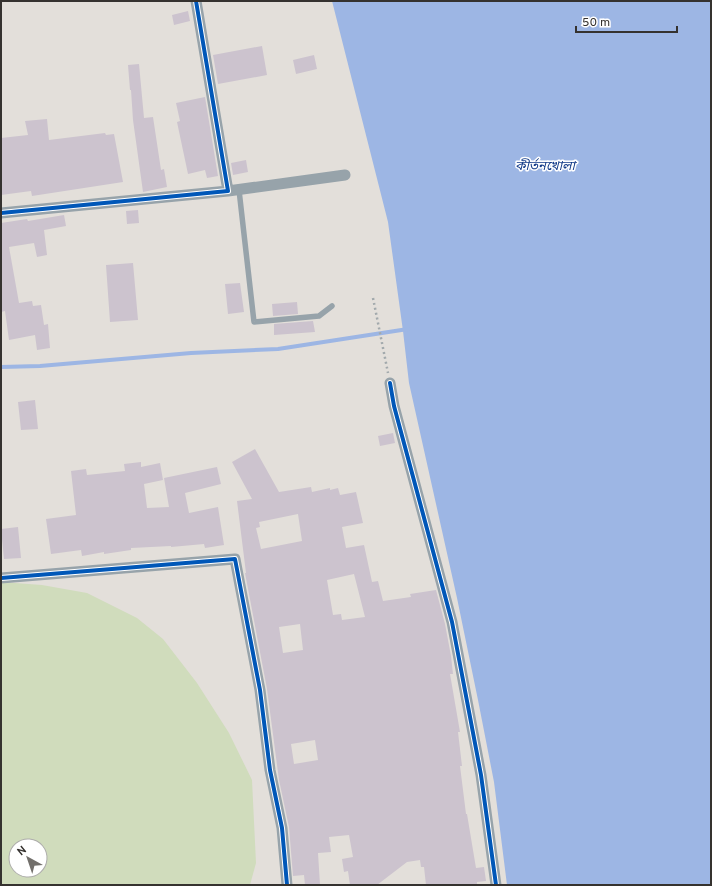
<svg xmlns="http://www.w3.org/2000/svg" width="712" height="886" font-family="Overpass,'Noto Sans Bengali',sans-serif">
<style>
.green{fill:#d0dcbc;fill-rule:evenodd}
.water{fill:#9db6e4}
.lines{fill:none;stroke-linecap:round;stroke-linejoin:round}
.stream{stroke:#9db6e4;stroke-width:4}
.building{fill:#ccc3ce;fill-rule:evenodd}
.path{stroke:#a2a9ac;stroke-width:2.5;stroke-dasharray:2 3;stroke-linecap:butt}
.service{stroke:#97a3aa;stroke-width:5.5}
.minor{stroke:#97a3aa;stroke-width:11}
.cycleway-casing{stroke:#fff;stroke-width:6}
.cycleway{stroke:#0057b8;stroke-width:4}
.labels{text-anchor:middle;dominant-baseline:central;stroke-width:3;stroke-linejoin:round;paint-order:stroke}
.water-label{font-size:13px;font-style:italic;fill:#123a88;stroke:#fff}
</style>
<rect width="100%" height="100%" fill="#e3dfda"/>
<path class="green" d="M 1,582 L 42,585 L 87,593 L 137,618 L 163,639 L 197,683 L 229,733 L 252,780 L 256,863 L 250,885 L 1,885 ZM 16,846 L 40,846 L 40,870 L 16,870 Z"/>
<path class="water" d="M 332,1 L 711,1 L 711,885 L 507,885 L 494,782 L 478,700 L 457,598 L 409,383 L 403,331 L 388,222 Z"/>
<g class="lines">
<path class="stream" d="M 1,367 L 40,366 L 191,353 L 278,349 L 408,329"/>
</g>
<path class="building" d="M 188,11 L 190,21 L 174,25 L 172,15 Z
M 262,46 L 267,75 L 218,84 L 213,55 Z
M 314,55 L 317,69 L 296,74 L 293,60 Z
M 139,64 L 144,118 L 153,117 L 161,170 L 164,169 L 167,187 L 143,192 L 133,120 L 131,90 L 130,90 L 128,65 Z
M 205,97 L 218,176 L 207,178 L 205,170 L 188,174 L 177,122 L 180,121 L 176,103 Z
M 47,119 L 49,140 L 105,133 L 106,135 L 114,134 L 123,182 L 32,196 L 31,191 L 1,195 L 1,138 L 28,135 L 25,121 Z
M 246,160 L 248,172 L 233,175 L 231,163 Z
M 138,210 L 139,223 L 127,224 L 126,211 Z
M 64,215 L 66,226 L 44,230 L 47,255 L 37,257 L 34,243 L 9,247 L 19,303 L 32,301 L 33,306 L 41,305 L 44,325 L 48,324 L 50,348 L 37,350 L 35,335 L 9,340 L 5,311 L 1,312 L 1,223 L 27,219 L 28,221 Z
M 133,263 L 138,320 L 110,322 L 106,265 Z
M 240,283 L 244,312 L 228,314 L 225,284 Z
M 297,302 L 298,314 L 273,316 L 272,304 Z
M 313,321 L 315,332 L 274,335 L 274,324 Z
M 35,400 L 38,429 L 21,430 L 18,402 Z
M 393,433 L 395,443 L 380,446 L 378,436 Z
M 255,449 L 279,492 L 311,487 L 312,492 L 330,488 L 330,490 L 338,488 L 340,495 L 356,492 L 363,523 L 342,527 L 346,548 L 364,545 L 372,582 L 378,581 L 383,601 L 411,597 L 410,594 L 436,590 L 445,624 L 451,656 L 453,674 L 450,674 L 460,732 L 458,732 L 462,766 L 460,766 L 466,814 L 467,814 L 476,868 L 484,867 L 486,881 L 477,882 L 477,885 L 426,885 L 424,867 L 421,867 L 420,860 L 407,862 L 377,885 L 350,885 L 348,871 L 344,872 L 342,859 L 353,857 L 349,835 L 329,837 L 331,852 L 318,853 L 320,885 L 305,885 L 304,875 L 293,876 L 289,827 L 279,780 L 267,689 L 245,573 L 246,573 L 237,501 L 252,499 L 232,462 ZM 298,514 L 302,541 L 261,549 L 256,528 L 260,527 L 259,522 ZM 354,574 L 365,617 L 342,620 L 341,614 L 333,615 L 327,580 ZM 300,624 L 303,650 L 283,653 L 279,627 ZM 315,740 L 318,760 L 294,764 L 291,744 Z
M 141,462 L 141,467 L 160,463 L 163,480 L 144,484 L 147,508 L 169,507 L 164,478 L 217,467 L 221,484 L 185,493 L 189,513 L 218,507 L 224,545 L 205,548 L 204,544 L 171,547 L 171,546 L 131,548 L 131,550 L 104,554 L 104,552 L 82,556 L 81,550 L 51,554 L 46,519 L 76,515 L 71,471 L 86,469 L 87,475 L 125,471 L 124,464 Z
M 18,527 L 21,558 L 4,559 L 2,539 L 1,539 L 1,529 Z"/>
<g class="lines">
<path class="path" d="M 373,298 L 388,373"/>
<path class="service" d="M 239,190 L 254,322 L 319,316 L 332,306"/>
<path class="minor" d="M 228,191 L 345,175
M 1,213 L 228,191 L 196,1
M 390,383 L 394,406 L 452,622 L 481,775 L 496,885
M 1,578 L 235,559 L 260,690 L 270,770 L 282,828 L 287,885"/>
<defs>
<path id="cycleway" d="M 1,213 L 228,191 L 196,1
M 390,383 L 394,406 L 452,622 L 481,775 L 496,885
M 1,578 L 235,559 L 260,690 L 270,770 L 282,828 L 287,885"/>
</defs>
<use href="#cycleway" class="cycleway-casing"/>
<use href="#cycleway" class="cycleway"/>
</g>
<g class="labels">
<g class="water-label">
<text x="545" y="167">কীর্তনখোলা</text>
</g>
</g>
<rect width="712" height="886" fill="none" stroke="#35322f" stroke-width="4"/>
<g transform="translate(28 858) rotate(320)"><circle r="19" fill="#ffffff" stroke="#aeadac"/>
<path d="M0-3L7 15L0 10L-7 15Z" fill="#726f6b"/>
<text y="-6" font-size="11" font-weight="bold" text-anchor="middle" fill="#35322f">N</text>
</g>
<path d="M576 26v6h101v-6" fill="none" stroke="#35322f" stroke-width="2"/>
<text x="582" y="26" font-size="12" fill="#35322f" stroke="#ffffff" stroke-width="3" paint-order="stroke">50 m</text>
</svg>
